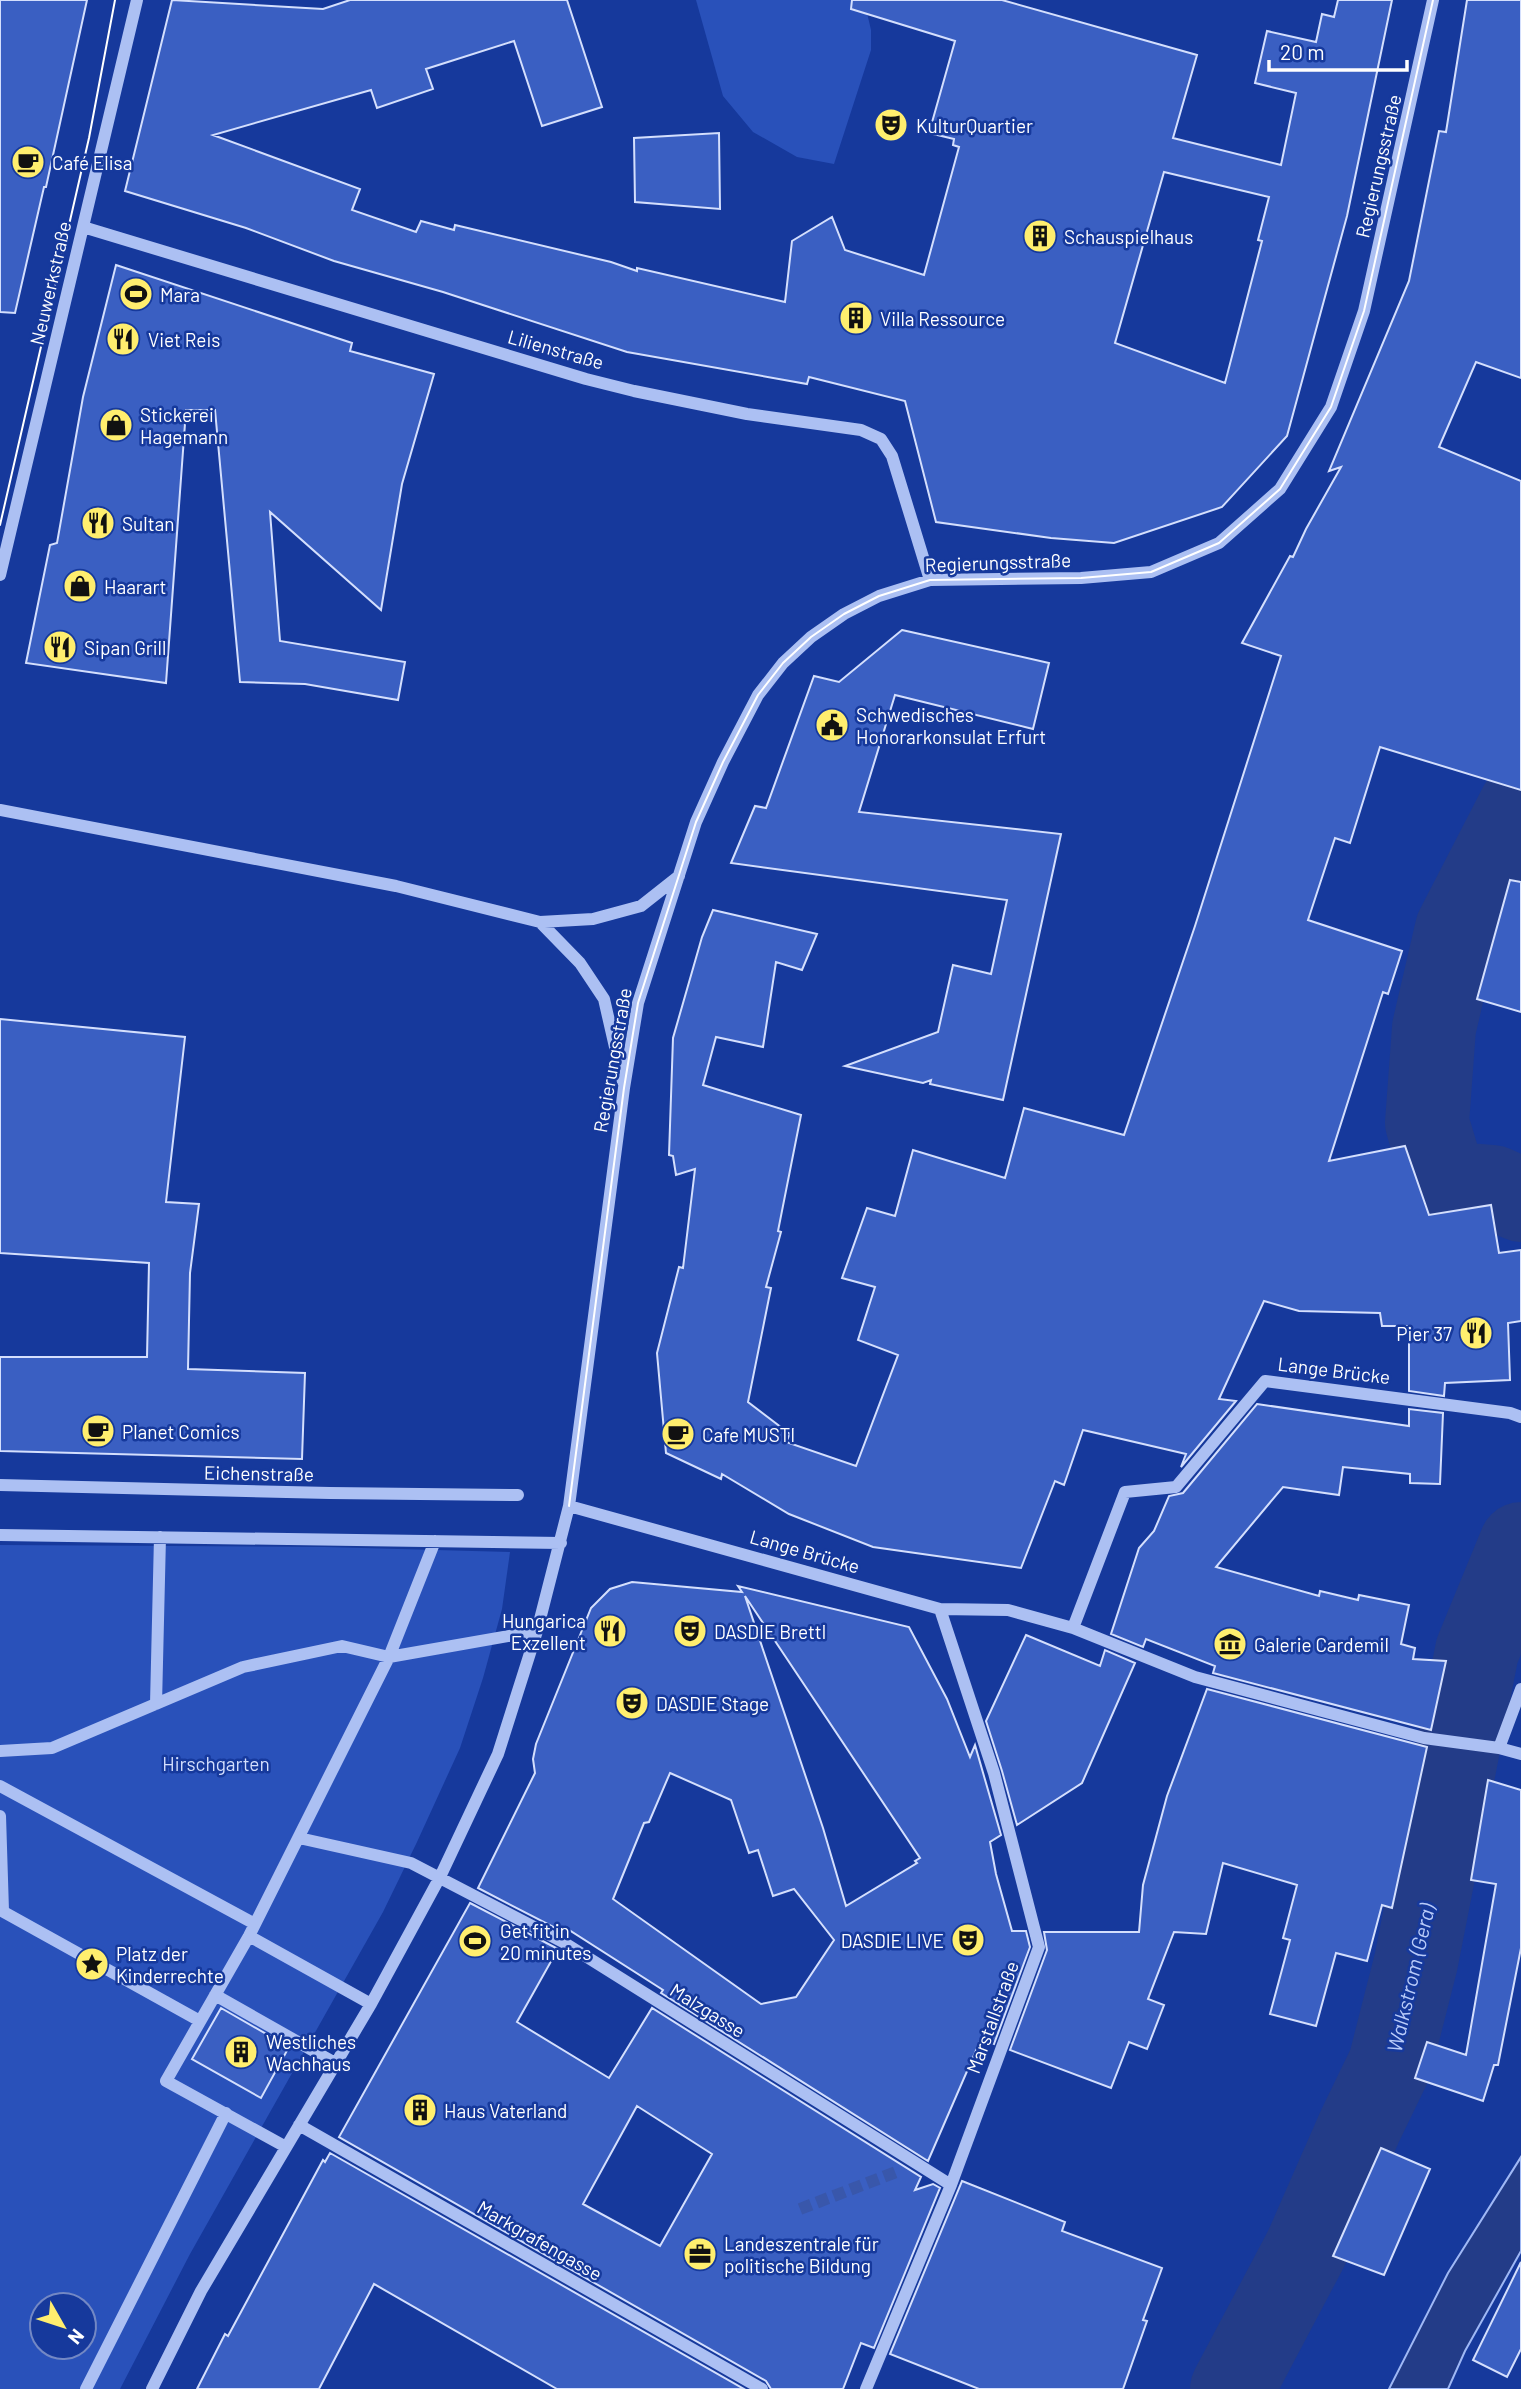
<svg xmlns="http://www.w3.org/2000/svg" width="1521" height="2389" font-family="Barlow,sans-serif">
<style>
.green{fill:#2951ba;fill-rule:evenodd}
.water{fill:#233c88;stroke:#9fb8f5;stroke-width:2}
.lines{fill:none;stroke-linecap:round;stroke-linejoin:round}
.river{stroke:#233c88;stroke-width:84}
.building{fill:#3a5fc2;stroke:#d4dffd;stroke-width:2;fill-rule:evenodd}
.minor-tunnel{stroke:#3957ab;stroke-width:12;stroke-dasharray:12 6;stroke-linecap:butt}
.minor{stroke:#acc0f3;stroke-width:12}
.tram{stroke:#fff;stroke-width:2}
.labels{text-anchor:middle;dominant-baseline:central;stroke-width:5;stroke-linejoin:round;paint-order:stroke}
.poi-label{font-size:19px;fill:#fff;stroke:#16399c;text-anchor:start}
.street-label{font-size:19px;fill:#fff;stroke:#16399c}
.park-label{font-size:19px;fill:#d4dffd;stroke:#16399c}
.water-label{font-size:21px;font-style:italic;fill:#b9cbf9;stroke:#16399c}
</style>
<rect width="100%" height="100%" fill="#16399c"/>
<path class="green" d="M 696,0 L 864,0 L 871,30 L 871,50 L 834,164 L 797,157 L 753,132 L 723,96 Z
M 0,1545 L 325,1547 L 510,1552 L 502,1609 L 483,1678 L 460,1748 L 417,1842 L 383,1912 L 190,2254 L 120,2389 L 0,2389 ZM 42,2305 L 84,2305 L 84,2347 L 42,2347 Z"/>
<path class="water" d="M 1521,2157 L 1521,2251 L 1465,2351 L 1448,2389 L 1389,2389 L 1448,2273 Z"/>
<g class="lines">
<path class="river" d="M 1521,805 L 1457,929 L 1434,1028 L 1427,1123 L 1445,1183 L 1493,1187 L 1521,1200
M 1232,2389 L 1306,2249 L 1360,2126 L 1390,2064 L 1416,1962 L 1477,1651 L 1521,1544"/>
</g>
<path class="building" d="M 0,0 L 87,0 L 46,187 L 44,187 L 15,313 L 0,312 Z
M 172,0 L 323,9 L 350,0 L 567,0 L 602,107 L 542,126 L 514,41 L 426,69 L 433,89 L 377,108 L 371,90 L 213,135 L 360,189 L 352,210 L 416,232 L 421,221 L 454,230 L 455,225 L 611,262 L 637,271 L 637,268 L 785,302 L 792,241 L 832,217 L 845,250 L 924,275 L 959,147 L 953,145 L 954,139 L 929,133 L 955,41 L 851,9 L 852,0 L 1002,0 L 1197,55 L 1173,138 L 1281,165 L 1296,93 L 1255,83 L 1267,31 L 1316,42 L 1322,14 L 1334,17 L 1338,0 L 1392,0 L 1347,216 L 1287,436 L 1222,507 L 1114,543 L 1051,538 L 936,522 L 905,401 L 809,377 L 807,384 L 627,352 L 443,292 L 334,261 L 246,228 L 125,191 ZM 1164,172 L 1269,197 L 1258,240 L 1262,241 L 1225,383 L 1115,343 Z
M 1467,0 L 1521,0 L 1521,378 L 1476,362 L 1439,447 L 1521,481 L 1521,790 L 1380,747 L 1350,843 L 1335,838 L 1308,920 L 1402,951 L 1388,994 L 1383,992 L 1329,1161 L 1405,1146 L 1429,1215 L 1491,1205 L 1499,1253 L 1521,1250 L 1521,1321 L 1508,1323 L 1510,1380 L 1445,1383 L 1444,1396 L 1409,1391 L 1409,1326 L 1382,1326 L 1380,1313 L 1299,1311 L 1264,1301 L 1219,1399 L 1236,1401 L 1181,1467 L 1186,1454 L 1083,1430 L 1064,1485 L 1055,1481 L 1021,1568 L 873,1547 L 789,1514 L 722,1474 L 721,1479 L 666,1453 L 657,1353 L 679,1267 L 683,1268 L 695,1169 L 676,1175 L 673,1156 L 669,1155 L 673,1038 L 702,937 L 713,910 L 817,934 L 802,970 L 776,962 L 763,1047 L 716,1037 L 703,1085 L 801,1115 L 778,1231 L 781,1232 L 766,1287 L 771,1288 L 748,1402 L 790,1434 L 786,1442 L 856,1466 L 898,1355 L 858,1340 L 875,1287 L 842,1278 L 867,1208 L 895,1216 L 913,1150 L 1005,1178 L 1024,1108 L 1124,1135 L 1195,926 L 1281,656 L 1242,643 L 1290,556 L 1293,557 L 1306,529 L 1341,467 L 1329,471 L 1409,281 L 1439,131 L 1446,132 Z
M 719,133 L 720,209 L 635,202 L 634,138 Z
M 116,265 L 352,343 L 350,351 L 434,374 L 402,484 L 381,610 L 270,512 L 280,641 L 405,662 L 398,700 L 305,684 L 240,682 L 215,410 L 186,410 L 166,683 L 26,663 L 50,545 L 57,543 L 83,397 Z
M 902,630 L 1049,663 L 1033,729 L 895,695 L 859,812 L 1061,834 L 1003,1100 L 930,1084 L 931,1080 L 923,1083 L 845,1066 L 938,1032 L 953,965 L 991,974 L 1007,900 L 731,863 L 755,806 L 766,808 L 814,676 L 839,682 Z
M 1510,880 L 1521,882 L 1521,1012 L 1477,999 Z
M 0,1019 L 185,1037 L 166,1202 L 199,1204 L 190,1273 L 188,1369 L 305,1373 L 302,1459 L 0,1451 L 0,1357 L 147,1357 L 149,1263 L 0,1253 Z
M 1257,1404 L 1409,1426 L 1409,1409 L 1443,1413 L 1440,1484 L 1410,1483 L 1410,1474 L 1343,1467 L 1339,1495 L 1283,1487 L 1216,1567 L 1319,1596 L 1320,1591 L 1358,1600 L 1359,1595 L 1409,1605 L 1401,1644 L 1415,1648 L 1413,1659 L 1446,1661 L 1431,1730 L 1213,1673 L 1215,1666 L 1146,1639 L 1143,1647 L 1111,1634 L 1139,1548 L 1154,1531 L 1169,1496 L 1183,1493 Z
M 632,1582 L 742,1592 L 738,1586 L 909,1627 L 947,1699 L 970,1757 L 975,1745 L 1001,1835 L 990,1842 L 996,1874 L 1012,1931 L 1026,1931 L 1030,1947 L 994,2044 L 981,2039 L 928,2161 L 661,1993 L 663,1990 L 569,1930 L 567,1934 L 478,1888 L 535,1773 L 533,1759 L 536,1744 L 591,1608 L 610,1589 ZM 745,1596 L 920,1858 L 915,1861 L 917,1863 L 846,1906 L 823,1828 ZM 670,1773 L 731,1800 L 749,1853 L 758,1850 L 773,1896 L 794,1889 L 834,1940 L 796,1997 L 761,2004 L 613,1899 L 644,1823 L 649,1822 Z
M 1026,1635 L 1100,1666 L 1105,1650 L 1135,1663 L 1082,1783 L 1017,1825 L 1002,1771 L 986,1721 Z
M 1207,1689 L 1427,1747 L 1392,1908 L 1382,1905 L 1367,1961 L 1336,1953 L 1316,2026 L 1270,2014 L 1290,1940 L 1283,1938 L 1297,1885 L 1223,1863 L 1206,1934 L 1174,1932 L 1148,1999 L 1164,2005 L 1147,2049 L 1129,2042 L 1111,2088 L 1010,2050 L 1047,1950 L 1044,1932 L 1139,1932 L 1143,1885 L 1167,1796 Z
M 1488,1780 L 1521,1790 L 1521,1948 L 1498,2065 L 1494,2065 L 1483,2101 L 1415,2078 L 1427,2042 L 1466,2055 L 1496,1884 L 1471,1880 Z
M 470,1903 L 558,1949 L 517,2022 L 609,2078 L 652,2008 L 921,2177 L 915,2190 L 933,2184 L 940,2188 L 874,2348 L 861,2343 L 843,2389 L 771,2389 L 766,2381 L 339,2137 ZM 637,2106 L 712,2154 L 660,2246 L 583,2204 Z
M 221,2008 L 289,2047 L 261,2098 L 192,2059 Z
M 1381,2148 L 1430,2169 L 1384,2275 L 1333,2256 Z
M 330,2153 L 744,2389 L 557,2389 L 374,2284 L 319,2389 L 197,2389 L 225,2334 L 228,2336 L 323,2160 L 325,2162 Z
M 962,2181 L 1065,2222 L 1062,2231 L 1162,2268 L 1143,2320 L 1147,2321 L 1123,2389 L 979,2389 L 890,2354 Z
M 1521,2262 L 1521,2349 L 1507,2377 L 1473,2360 Z"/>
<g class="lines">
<path class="minor-tunnel" d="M 800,2209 L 896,2172"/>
<path class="minor" d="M 83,227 L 586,379 L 634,391 L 747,414 L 861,430 L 881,439 L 892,456 L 930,580
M 0,575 L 137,0
M 0,810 L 396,886 L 540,922 L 593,919 L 641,906 L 679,876
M 540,922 L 580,963 L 604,999 L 623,1082
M 0,1485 L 330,1493 L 518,1495
M 569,1506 L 940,1609 L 1008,1610 L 1073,1628 L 1195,1677 L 1424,1738 L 1499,1748 L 1521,1754
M 0,1535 L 561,1543
M 1073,1628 L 1125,1492 L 1176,1487 L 1265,1381 L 1510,1413 L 1521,1417
M 156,1704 L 160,1537
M 1499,1748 L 1521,1689
M 0,1751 L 52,1748 L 243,1667 L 342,1646 L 389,1657 L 537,1631
M 0,1786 L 255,1924
M 0,1816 L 3,1911
M 299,1838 L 411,1863 L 563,1942 L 951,2185
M 0,1910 L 200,2021
M 249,1936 L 371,2004
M 215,1995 L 335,2063
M 299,2125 L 762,2389
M 286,2147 L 166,2081 L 249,1936 L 389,1657 L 435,1541
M 86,2389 L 226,2113
M 152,2389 L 201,2291 L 371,2004 L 440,1877 L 498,1754 L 537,1631 L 569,1506 L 624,1088 L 638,1003 L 696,822 L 723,762 L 758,695 L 783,663 L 811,637 L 844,614 L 879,596 L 930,580 L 1081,578 L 1151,572 L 1219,543 L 1280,489 L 1331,407 L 1364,311 L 1433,0
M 866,2389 L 951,2185 L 1039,1947 L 994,1773 L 940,1609"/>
<path class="tram" d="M 0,525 L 89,138 L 115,0
M 569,1506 L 624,1088 L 638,1003 L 696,822 L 723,762 L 758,695 L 783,663 L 811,637 L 844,614 L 879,596 L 930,580 L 1081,578 L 1151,572 L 1219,543 L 1280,489 L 1331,407 L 1364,311 L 1433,0"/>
</g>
<defs>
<symbol id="theatre-disc" viewBox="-11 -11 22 22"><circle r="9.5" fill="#ffee6e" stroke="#16399c"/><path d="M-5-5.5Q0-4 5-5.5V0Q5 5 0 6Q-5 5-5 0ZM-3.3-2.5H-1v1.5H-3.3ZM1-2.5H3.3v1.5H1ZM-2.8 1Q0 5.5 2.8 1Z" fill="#111"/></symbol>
<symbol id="cafe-disc" viewBox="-11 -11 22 22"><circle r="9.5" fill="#ffee6e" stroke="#16399c"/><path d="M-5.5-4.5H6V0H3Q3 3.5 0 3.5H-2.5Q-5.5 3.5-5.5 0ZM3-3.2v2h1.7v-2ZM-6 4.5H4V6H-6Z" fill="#111"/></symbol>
<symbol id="building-disc" viewBox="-11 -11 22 22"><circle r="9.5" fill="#ffee6e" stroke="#16399c"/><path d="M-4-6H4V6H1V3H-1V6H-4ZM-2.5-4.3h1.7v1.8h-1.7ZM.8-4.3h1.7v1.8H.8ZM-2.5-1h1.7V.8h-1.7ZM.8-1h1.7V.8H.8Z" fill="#111"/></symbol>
<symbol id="stadium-disc" viewBox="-11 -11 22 22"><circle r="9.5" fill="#ffee6e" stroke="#16399c"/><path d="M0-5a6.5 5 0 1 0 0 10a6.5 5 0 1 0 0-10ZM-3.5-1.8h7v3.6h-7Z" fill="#111"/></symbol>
<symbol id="restaurant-disc" viewBox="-11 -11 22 22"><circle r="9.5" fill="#ffee6e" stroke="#16399c"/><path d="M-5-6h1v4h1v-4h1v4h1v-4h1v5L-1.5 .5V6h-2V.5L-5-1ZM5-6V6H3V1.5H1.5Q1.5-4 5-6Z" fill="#111"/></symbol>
<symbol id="shop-disc" viewBox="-11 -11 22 22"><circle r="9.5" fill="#ffee6e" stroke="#16399c"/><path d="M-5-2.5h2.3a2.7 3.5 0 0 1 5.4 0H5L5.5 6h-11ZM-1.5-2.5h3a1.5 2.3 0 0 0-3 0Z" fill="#111"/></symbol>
<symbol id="civic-disc" viewBox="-11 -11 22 22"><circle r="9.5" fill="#ffee6e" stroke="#16399c"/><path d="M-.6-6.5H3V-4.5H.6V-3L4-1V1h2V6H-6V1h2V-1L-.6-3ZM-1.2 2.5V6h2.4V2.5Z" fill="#111"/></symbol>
<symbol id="museum-disc" viewBox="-11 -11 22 22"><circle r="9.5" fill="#ffee6e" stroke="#16399c"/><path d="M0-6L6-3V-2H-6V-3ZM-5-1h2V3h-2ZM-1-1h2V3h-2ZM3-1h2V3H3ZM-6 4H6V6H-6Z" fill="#111"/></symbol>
<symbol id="sight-disc" viewBox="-11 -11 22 22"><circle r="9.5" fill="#ffee6e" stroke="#16399c"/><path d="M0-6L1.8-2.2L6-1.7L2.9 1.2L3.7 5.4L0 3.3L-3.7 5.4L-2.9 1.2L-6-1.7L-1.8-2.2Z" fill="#111"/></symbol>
<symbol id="office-disc" viewBox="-11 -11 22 22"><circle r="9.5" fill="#ffee6e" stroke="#16399c"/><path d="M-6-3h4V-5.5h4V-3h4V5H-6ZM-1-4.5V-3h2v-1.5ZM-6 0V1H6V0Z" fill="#111"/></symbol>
</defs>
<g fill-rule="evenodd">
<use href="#theatre-disc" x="872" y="106" width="38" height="38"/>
<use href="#cafe-disc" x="9" y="143" width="38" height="38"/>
<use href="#building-disc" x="1021" y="217" width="38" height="38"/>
<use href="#stadium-disc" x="117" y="275" width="38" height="38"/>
<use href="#building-disc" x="837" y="299" width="38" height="38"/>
<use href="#restaurant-disc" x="104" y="320" width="38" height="38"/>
<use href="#shop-disc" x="97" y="406" width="38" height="38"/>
<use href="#restaurant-disc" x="79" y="504" width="38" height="38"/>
<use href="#shop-disc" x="61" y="567" width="38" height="38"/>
<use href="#restaurant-disc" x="41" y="628" width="38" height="38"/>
<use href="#civic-disc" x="813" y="706" width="38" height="38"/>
<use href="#restaurant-disc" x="1457" y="1314" width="38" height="38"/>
<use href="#cafe-disc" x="79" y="1412" width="38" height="38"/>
<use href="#cafe-disc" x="659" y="1415" width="38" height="38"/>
<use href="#restaurant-disc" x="591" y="1612" width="38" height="38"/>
<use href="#theatre-disc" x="671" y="1612" width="38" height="38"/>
<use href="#museum-disc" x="1211" y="1625" width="38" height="38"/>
<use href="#theatre-disc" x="613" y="1684" width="38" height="38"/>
<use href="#theatre-disc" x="949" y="1921" width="38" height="38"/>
<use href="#stadium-disc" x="456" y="1922" width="38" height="38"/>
<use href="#sight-disc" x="73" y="1945" width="38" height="38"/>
<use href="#building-disc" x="222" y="2033" width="38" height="38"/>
<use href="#building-disc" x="401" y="2091" width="38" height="38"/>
<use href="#office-disc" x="681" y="2235" width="38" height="38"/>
</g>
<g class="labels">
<g class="poi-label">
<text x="916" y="125">KulturQuartier</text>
<text x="52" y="162">Café Elisa</text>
<text x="1064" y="236">Schauspielhaus</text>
<text x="160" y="294">Mara</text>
<text x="880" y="318">Villa Ressource</text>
<text x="148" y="339">Viet Reis</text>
<text x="140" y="414">Stickerei<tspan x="140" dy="22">Hagemann</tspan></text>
<text x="122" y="523">Sultan</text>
<text x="104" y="586">Haarart</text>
<text x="84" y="647">Sipan Grill</text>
<text x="856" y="714">Schwedisches<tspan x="856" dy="22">Honorarkonsulat Erfurt</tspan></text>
<text x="1452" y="1333" text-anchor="end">Pier 37</text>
<text x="122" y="1431">Planet Comics</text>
<text x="702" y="1434">Cafe MUSTI</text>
<text x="586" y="1620" text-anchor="end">Hungarica<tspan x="586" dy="22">Exzellent</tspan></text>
<text x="714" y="1631">DASDIE Brettl</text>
<text x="1254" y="1644">Galerie Cardemil</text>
<text x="656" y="1703">DASDIE Stage</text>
<text x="500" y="1930">Get fit in<tspan x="500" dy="22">20 minutes</tspan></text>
<text x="944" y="1940" text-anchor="end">DASDIE LIVE</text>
<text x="116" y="1953">Platz der<tspan x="116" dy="22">Kinderrechte</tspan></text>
<text x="266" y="2041">Westliches<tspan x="266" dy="22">Wachhaus</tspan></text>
<text x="444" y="2110">Haus Vaterland</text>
<text x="724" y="2243">Landeszentrale für<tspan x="724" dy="22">politische Bildung</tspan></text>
</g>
<g class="street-label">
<text transform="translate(1378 166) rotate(-77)">Regierungsstraße</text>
<text transform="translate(50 283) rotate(-77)">Neuwerkstraße</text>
<text transform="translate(556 349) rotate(16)">Lilienstraße</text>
<text transform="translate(998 562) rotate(-2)">Regierungsstraße</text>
<text transform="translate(612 1060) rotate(-80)">Regierungsstraße</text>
<text transform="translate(1334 1370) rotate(7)">Lange Brücke</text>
<text transform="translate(259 1473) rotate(1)">Eichenstraße</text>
<text transform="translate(805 1551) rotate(16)">Lange Brücke</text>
<text transform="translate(708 2010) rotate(32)">Malzgasse</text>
<text transform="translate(992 2017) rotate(-70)">Marstallstraße</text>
<text transform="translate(540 2240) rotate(30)">Markgrafengasse</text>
</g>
<g class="park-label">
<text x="216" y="1763">Hirschgarten</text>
</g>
<g class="water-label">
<text transform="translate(1410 1978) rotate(-77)">Walkstrom (Gera)</text>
</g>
</g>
<g transform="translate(63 2326) rotate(129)"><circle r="33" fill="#16399c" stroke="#7388c4" stroke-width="2"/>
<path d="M0-5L12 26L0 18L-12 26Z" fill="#ffee6e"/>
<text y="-10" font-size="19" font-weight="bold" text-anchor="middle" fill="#ffffff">N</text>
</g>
<path d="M1269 60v10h138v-10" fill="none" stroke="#ffffff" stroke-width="3.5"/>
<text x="1280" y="60" font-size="21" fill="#ffffff" stroke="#16399c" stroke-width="5" paint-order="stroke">20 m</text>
</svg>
